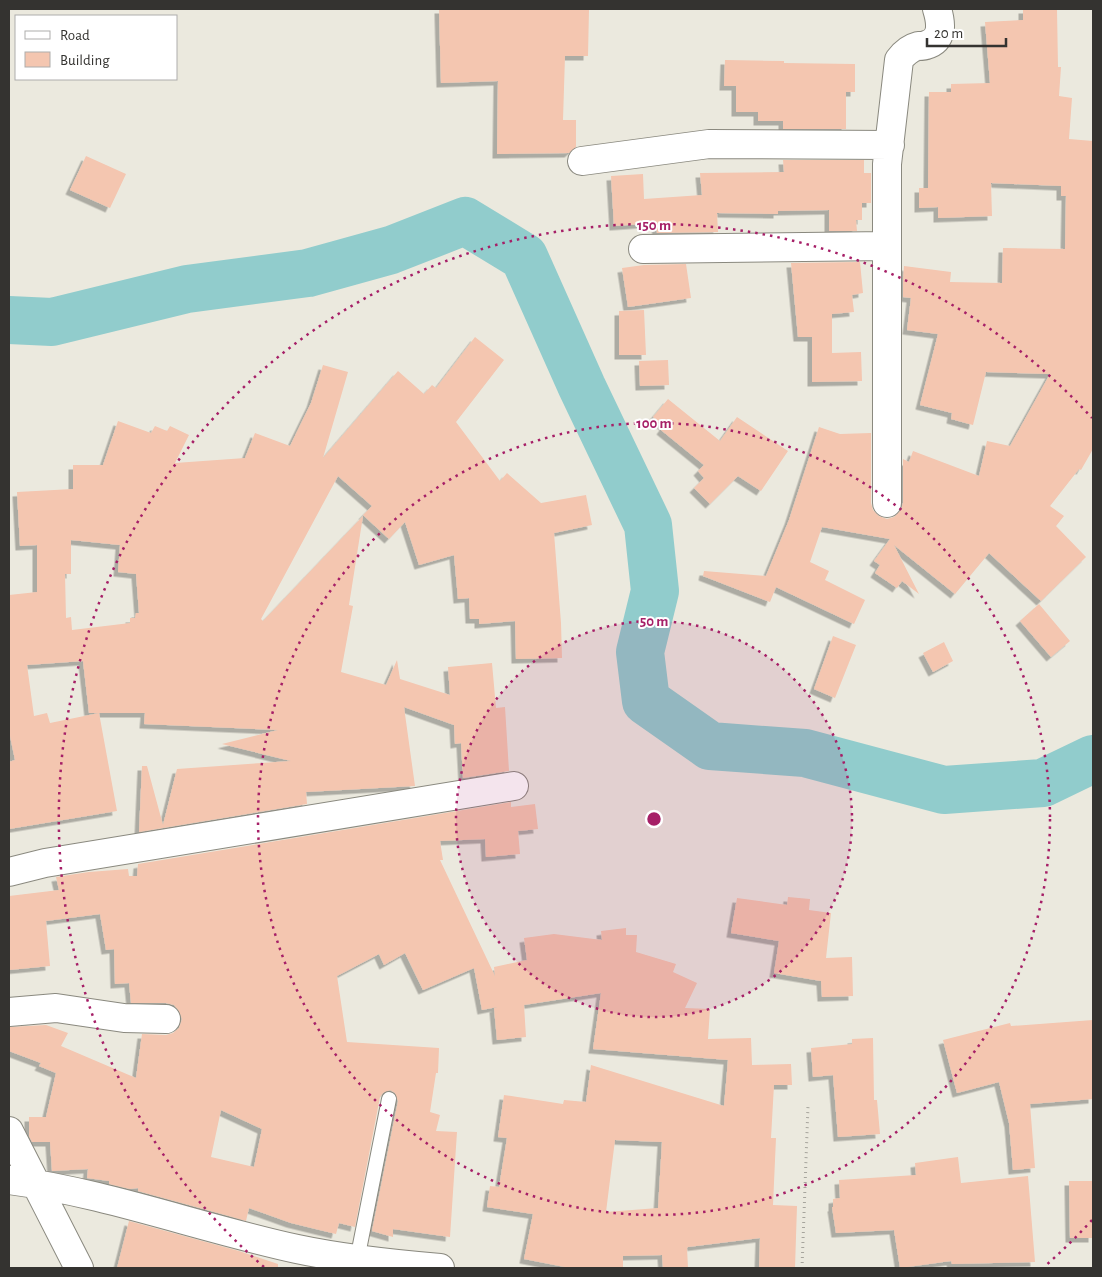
<svg xmlns="http://www.w3.org/2000/svg" width="1102" height="1277" font-family="'Alegreya Sans',sans-serif">
<style>
.lines{fill:none;stroke-linecap:round;stroke-linejoin:round}
.river{stroke:#91cccc;stroke-width:48}
.building{fill:#f4c6b0;fill-rule:evenodd;filter:url(#shadow)}
.lane-casing{stroke:#8a897f;stroke-width:16}
.street-casing{stroke:#8a897f;stroke-width:30}
.path{stroke:#a6a49c;stroke-width:3;stroke-dasharray:1 4;stroke-linecap:butt}
.lane{stroke:#fff;stroke-width:14}
.street{stroke:#fff;stroke-width:28}
.ring{fill:none;stroke:#a61f67;stroke-width:2.5;stroke-dasharray:2.5 5}
.centre{fill:#a61f67;stroke:#fff;stroke-width:2.5}
.ring-label{font-size:15px;text-anchor:middle;font-weight:bold;fill:#a61f67;stroke:#fff;stroke-width:4;stroke-linejoin:round;paint-order:stroke}
</style>
<defs>
<filter id="shadow"><feDropShadow dx="-4.5" dy="4.5" stdDeviation="0" flood-color="#0004"/></filter>
</defs>
<rect width="100%" height="100%" fill="#ebe9de"/>
<g class="lines">
<path class="river" d="M 9,320 L 52,322 L 187,289 L 308,273 L 391,250 L 465,221 L 524,257 L 582,387 L 648,525 L 655,591 L 640,652 L 646,701 L 710,746 L 805,753 L 944,790 L 1043,783 L 1093,759"/>
</g>
<path class="building" d="M 439,9 L 589,9 L 588,56 L 565,56 L 563,120 L 576,120 L 576,147 L 569,153 L 497,154 L 498,81 L 441,83 Z
M 1023,9 L 1057,9 L 1058,67 L 1061,67 L 1059,96 L 1072,98 L 1069,139 L 1093,141 L 1093,449 L 1081,470 L 1079,469 L 1050,506 L 1064,516 L 1056,526 L 1086,557 L 1041,601 L 989,553 L 955,594 L 894,545 L 919,594 L 902,581 L 897,588 L 875,573 L 880,565 L 874,561 L 890,539 L 822,527 L 810,562 L 829,571 L 825,580 L 865,600 L 854,624 L 776,587 L 770,602 L 703,576 L 704,571 L 766,576 L 789,520 L 819,427 L 840,434 L 871,433 L 871,503 L 873,510 L 879,516 L 887,519 L 894,517 L 901,510 L 903,503 L 903,459 L 909,462 L 913,451 L 979,476 L 987,441 L 1010,446 L 1050,374 L 986,372 L 973,425 L 951,419 L 952,413 L 920,405 L 938,334 L 907,330 L 911,298 L 903,297 L 903,281 L 904,266 L 951,272 L 950,282 L 1002,283 L 1003,248 L 1065,249 L 1066,196 L 1061,196 L 1061,186 L 991,183 L 992,216 L 938,218 L 938,207 L 919,208 L 919,188 L 928,188 L 929,92 L 951,92 L 951,84 L 990,83 L 985,22 L 1023,20 Z
M 725,60 L 784,61 L 784,63 L 855,64 L 855,92 L 846,92 L 846,129 L 783,129 L 783,121 L 758,121 L 758,112 L 736,112 L 736,86 L 724,86 Z
M 86,156 L 126,174 L 110,208 L 70,190 Z
M 783,160 L 864,160 L 864,173 L 871,173 L 871,203 L 862,203 L 862,220 L 856,220 L 857,231 L 829,231 L 829,210 L 778,211 L 778,214 L 717,213 L 718,232 L 657,233 L 656,223 L 614,226 L 611,176 L 643,174 L 644,199 L 702,195 L 700,173 L 784,172 Z
M 860,262 L 863,293 L 852,295 L 854,312 L 832,314 L 832,353 L 861,352 L 862,381 L 812,382 L 812,337 L 798,337 L 791,263 Z
M 686,264 L 691,298 L 628,307 L 622,268 L 644,265 Z
M 644,310 L 646,355 L 619,355 L 619,311 Z
M 475,337 L 504,360 L 456,422 L 500,481 L 507,473 L 541,503 L 586,495 L 592,525 L 554,533 L 561,623 L 562,658 L 516,659 L 515,621 L 479,624 L 479,619 L 470,619 L 469,598 L 458,599 L 454,555 L 419,565 L 405,522 L 389,539 L 363,515 L 372,506 L 338,476 L 261,619 L 263,621 L 363,516 L 349,605 L 353,606 L 341,672 L 386,685 L 397,660 L 400,679 L 450,695 L 448,667 L 492,663 L 496,708 L 505,707 L 509,771 L 463,778 L 461,743 L 455,744 L 454,725 L 404,707 L 415,786 L 306,792 L 307,804 L 139,832 L 142,766 L 147,766 L 163,825 L 177,769 L 291,761 L 222,744 L 278,730 L 144,724 L 145,713 L 89,713 L 83,661 L 27,665 L 34,716 L 47,713 L 50,723 L 99,713 L 117,811 L 9,829 L 9,762 L 15,760 L 9,731 L 9,595 L 37,592 L 37,545 L 20,546 L 17,492 L 73,489 L 73,465 L 103,465 L 118,421 L 151,433 L 155,426 L 167,431 L 170,426 L 189,435 L 175,463 L 245,458 L 255,433 L 290,446 L 311,403 L 323,365 L 348,372 L 323,458 L 398,371 L 424,394 L 432,385 L 436,388 ZM 71,540 L 120,545 L 118,572 L 136,574 L 139,613 L 136,613 L 135,618 L 130,618 L 130,623 L 72,630 L 71,617 L 66,618 L 65,574 L 71,574 Z
M 668,360 L 669,385 L 640,386 L 639,361 Z
M 668,399 L 720,441 L 737,417 L 788,451 L 761,491 L 738,476 L 710,504 L 694,488 L 704,478 L 698,471 L 704,465 L 661,430 L 664,426 L 653,417 Z
M 1039,604 L 1070,641 L 1051,657 L 1020,621 Z
M 833,636 L 856,645 L 835,698 L 814,689 Z
M 944,642 L 953,661 L 933,672 L 923,653 Z
M 511,802 L 511,807 L 535,804 L 538,829 L 518,831 L 520,854 L 486,857 L 485,839 L 440,841 L 443,860 L 440,860 L 495,976 L 494,967 L 527,960 L 524,938 L 554,934 L 602,940 L 601,931 L 626,928 L 626,935 L 637,935 L 636,952 L 676,964 L 673,972 L 697,983 L 685,1008 L 710,1009 L 708,1039 L 751,1038 L 752,1065 L 791,1064 L 792,1085 L 774,1085 L 771,1138 L 776,1138 L 773,1205 L 797,1206 L 795,1268 L 759,1268 L 760,1238 L 688,1247 L 687,1248 L 688,1268 L 663,1268 L 662,1255 L 623,1256 L 623,1268 L 570,1268 L 524,1259 L 533,1214 L 487,1207 L 490,1186 L 499,1187 L 507,1138 L 498,1137 L 504,1095 L 563,1104 L 564,1100 L 586,1102 L 591,1065 L 724,1106 L 728,1060 L 593,1049 L 601,993 L 524,1005 L 526,1037 L 497,1040 L 494,1008 L 497,1007 L 482,1010 L 474,968 L 423,990 L 405,953 L 384,965 L 379,954 L 337,976 L 347,1042 L 439,1048 L 438,1073 L 436,1073 L 430,1112 L 440,1115 L 436,1131 L 457,1132 L 450,1237 L 393,1229 L 393,1237 L 372,1231 L 398,1101 L 395,1093 L 390,1090 L 383,1093 L 380,1097 L 355,1227 L 339,1223 L 336,1234 L 291,1223 L 249,1208 L 246,1221 L 229,1216 L 138,1191 L 138,1188 L 130,1189 L 109,1184 L 109,1181 L 87,1178 L 88,1169 L 52,1171 L 50,1142 L 32,1142 L 29,1136 L 29,1117 L 46,1117 L 56,1073 L 39,1066 L 41,1063 L 9,1051 L 10,1027 L 46,1025 L 68,1033 L 61,1046 L 136,1078 L 142,1034 L 166,1035 L 173,1033 L 179,1028 L 182,1019 L 179,1011 L 174,1005 L 166,1003 L 131,1003 L 129,983 L 115,984 L 114,949 L 106,950 L 100,914 L 46,921 L 50,966 L 9,970 L 9,896 L 59,890 L 56,877 L 89,872 L 128,869 L 129,876 L 137,876 L 138,864 ZM 221,1110 L 262,1129 L 254,1167 L 211,1157 ZM 615,1140 L 662,1142 L 658,1208 L 606,1212 Z
M 788,897 L 810,899 L 809,910 L 831,913 L 826,958 L 852,957 L 853,996 L 822,997 L 821,981 L 774,973 L 779,941 L 731,933 L 737,898 L 787,905 Z
M 1093,1020 L 1093,1099 L 1030,1104 L 1035,1168 L 1013,1170 L 1009,1123 L 999,1082 L 957,1093 L 943,1040 L 1010,1023 L 1011,1026 Z
M 873,1038 L 874,1100 L 877,1100 L 880,1134 L 838,1137 L 833,1075 L 813,1077 L 811,1048 L 852,1044 L 852,1039 Z
M 958,1157 L 961,1183 L 1028,1176 L 1035,1262 L 952,1264 L 951,1261 L 900,1268 L 894,1230 L 836,1233 L 832,1207 L 833,1207 L 833,1199 L 840,1198 L 839,1180 L 916,1175 L 915,1163 Z
M 1069,1181 L 1093,1181 L 1093,1238 L 1070,1238 Z
M 129,1221 L 239,1251 L 278,1264 L 278,1268 L 117,1268 Z"/>
<g class="lines">
<defs>
<path id="lane" d="M 357,1260 L 389,1099"/>
<path id="street" d="M 582,161 L 709,144 L 890,145
M 643,249 L 887,246
M 887,503 L 887,164 L 899,60 C 904,53 910,48 918,46 C 921,46 924,46 926,45 C 944,40 941,22 937,9
M 9,872 L 45,863 L 514,786
M 9,1012 L 56,1008 L 124,1018 L 166,1019
M 9,1131 L 79,1268
M 9,1180 C 107,1193 200,1228 297,1249 C 344,1259 392,1264 440,1268"/>
</defs>
<use href="#lane" class="lane-casing"/>
<use href="#street" class="street-casing"/>
<path class="path" d="M 802,1268 L 808,1106"/>
<use href="#lane" class="lane"/>
<use href="#street" class="street"/>
</g>
<circle cx="654" cy="819" r="198" fill="#a61f67" fill-opacity=".12"/>
<g class="ring">
<circle cx="654" cy="819" r="198"/>
<circle cx="654" cy="819" r="396"/>
<path d="M1092 1220A594 594 0 0 1 1044 1267M264 1267A594 594 0 1 1 1092 418"/>
</g>
<circle cx="654" cy="819" r="8" class="centre"/>
<g class="ring-label">
<text x="654" y="230">150 m</text>
<text x="654" y="428">100 m</text>
<text x="654" y="626">50 m</text>
</g>
<rect width="1102" height="1277" fill="none" stroke="#343330" stroke-width="20"/>
<rect x="15" y="15" width="162" height="65" fill="#ffffff" stroke="#aeadac"/>
<rect x="25" y="31" width="25" height="8" fill="#ffffff" stroke="#aeadac"/>
<text x="60" y="40" font-size="15" fill="#343330">Road</text>
<rect x="25" y="52" width="25" height="15" fill="#f4c6b0" stroke="#aeadac"/>
<text x="60" y="65" font-size="15" fill="#343330">Building</text>
<path d="M927 38v8h79v-8" fill="none" stroke="#343330" stroke-width="2.5"/>
<text x="934" y="38" font-size="15" fill="#343330" stroke="#ffffff" stroke-width="4" paint-order="stroke">20 m</text>
</svg>
